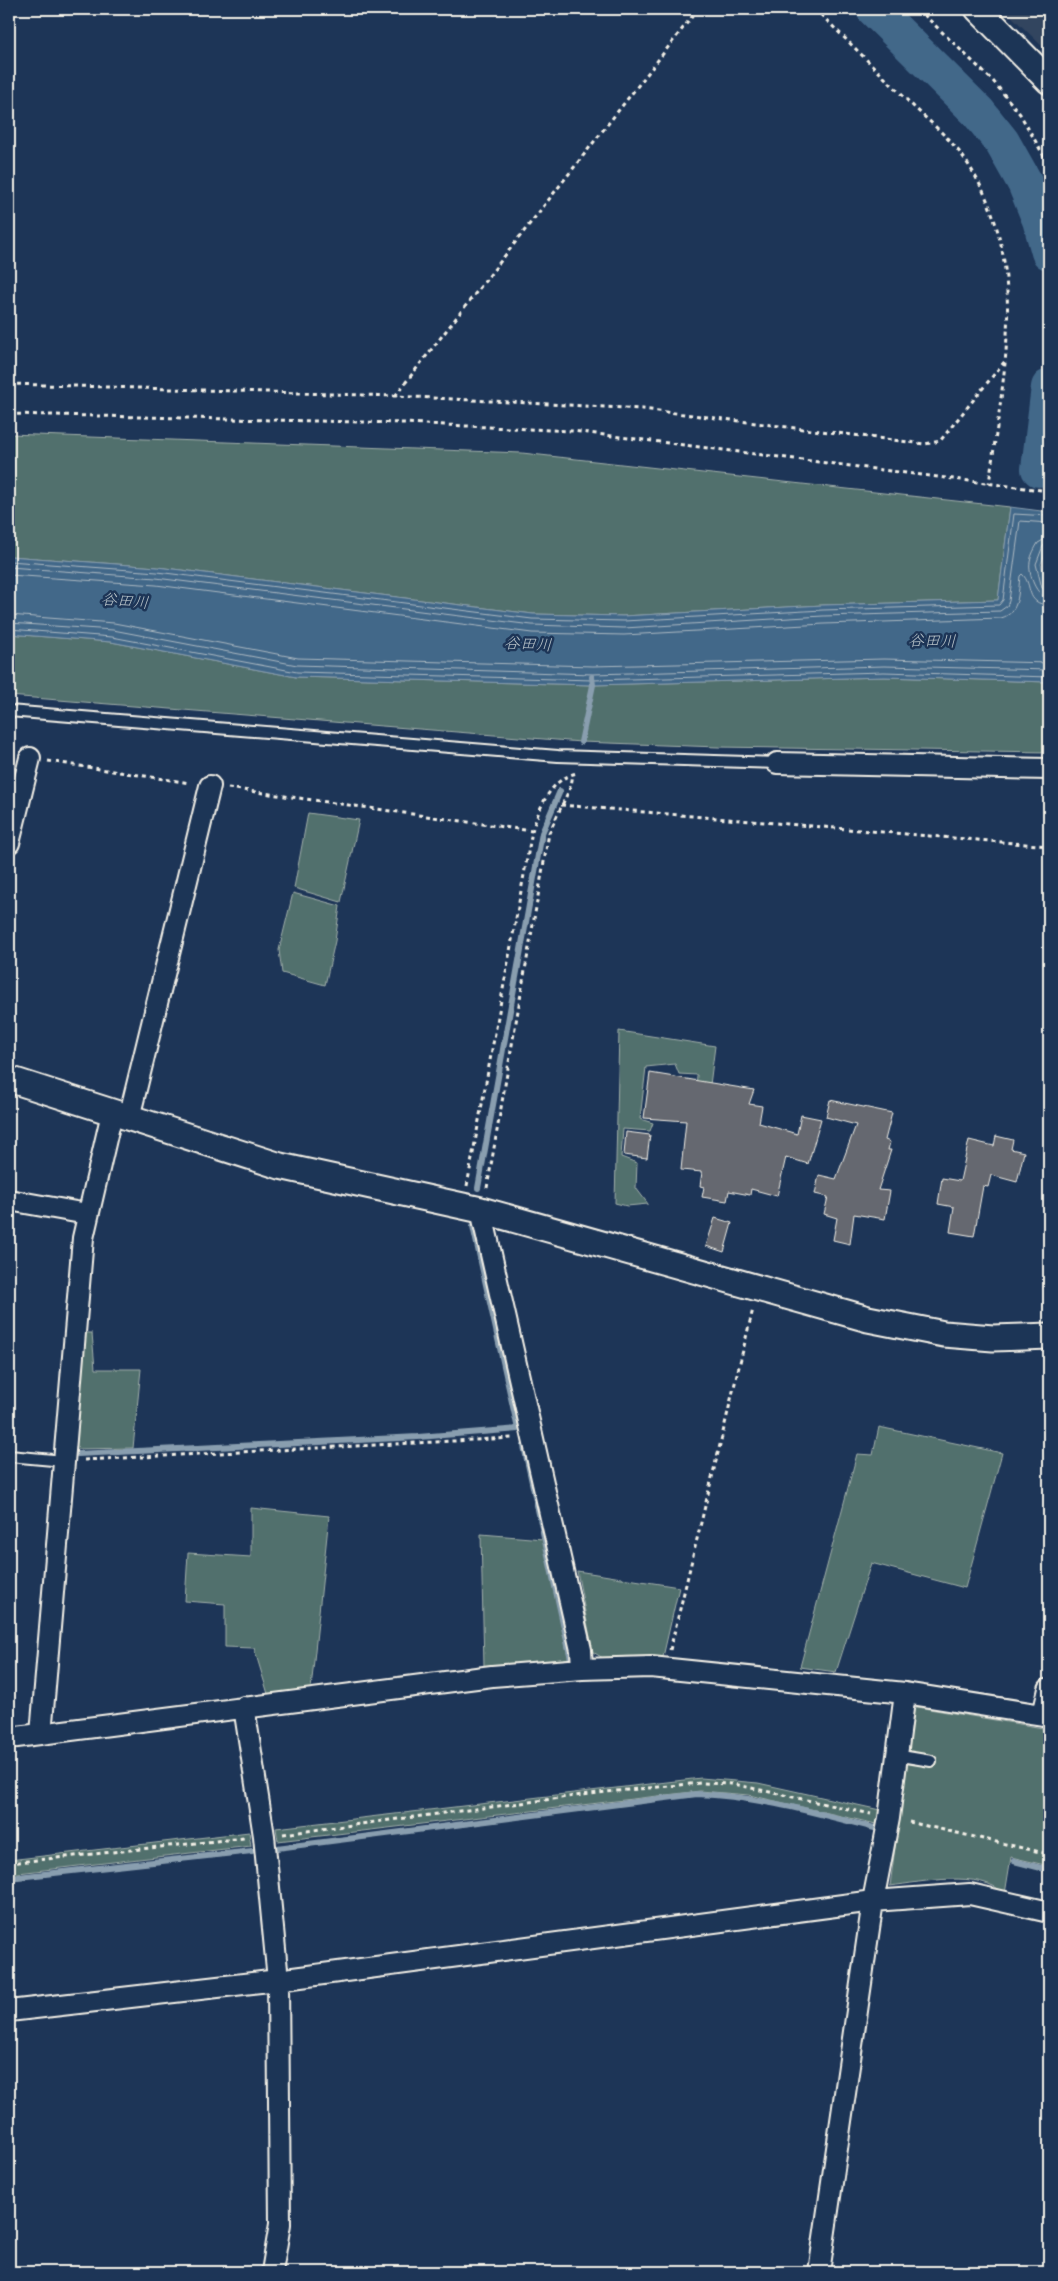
<svg xmlns="http://www.w3.org/2000/svg" width="1058" height="2281" font-family="Pangolin,'Klee One',sans-serif">
<style>
.built{fill:#33445e}
.green{fill:#516f6d;stroke:#a2b0aa}
.water{fill:#426789;stroke:#899eaf}
.lines{fill:none;stroke-linecap:round;stroke-linejoin:round}
.shore{stroke:#adbac2;stroke-width:1}
.stream{stroke:#899eaf;stroke-width:6}
.river{stroke:#426789;stroke-width:36}
.building{fill:#65686f;stroke:#f4f1e8}
.service-casing{stroke:#f4f1e8;stroke-width:14}
.minor-casing{stroke:#f4f1e8;stroke-width:24}
.tertiary-casing{stroke:#f4f1e8;stroke-width:29}
.path{stroke:#f4f1e8;stroke-width:3;stroke-dasharray:4 4;stroke-linecap:butt}
.service{stroke:#1d3557;stroke-width:10}
.minor{stroke:#1d3557;stroke-width:20}
.tertiary{stroke:#1d3557;stroke-width:25}
.labels{text-anchor:middle;dominant-baseline:central;stroke-width:5;stroke-linejoin:round;paint-order:stroke}
.water-label{font-size:16px;font-style:italic;fill:#b6c1c7;stroke:#1d3557}
</style>
<rect width="100%" height="100%" fill="#1d3557"/>
<filter id="ink" filterUnits="userSpaceOnUse"><feTurbulence type="fractalNoise" baseFrequency=".02" numOctaves="2"/><feDisplacementMap in="SourceGraphic" scale="10" xChannelSelector="R" yChannelSelector="G"/><feConvolveMatrix kernelMatrix="1 2 1 2 8 2 1 2 1" color-interpolation-filters="sRGB"/></filter>
<g filter="url(#ink)">
<path class="built" d="M 1004,9 L 1049,9 L 1049,53 Z"/>
<path class="green" d="M 9,434 L 522,453 L 1010,507 L 998,600 L 823,605 L 623,616 L 533,614 L 157,567 L 9,556 Z
M 9,634 L 111,642 L 296,677 L 593,685 L 884,677 L 1049,682 L 1049,752 L 718,747 L 581,742 L 9,696 Z
M 308,813 L 359,820 L 341,902 L 294,888 Z
M 293,893 L 340,906 L 335,941 L 325,985 L 282,973 L 279,950 Z
M 619,1031 L 715,1046 L 706,1116 L 694,1116 L 697,1075 L 679,1074 L 675,1064 L 646,1067 L 640,1119 L 653,1123 L 650,1131 L 623,1129 L 621,1157 L 637,1163 L 636,1188 L 648,1204 L 627,1206 L 615,1203 Z
M 85,1333 L 92,1333 L 95,1369 L 141,1369 L 133,1448 L 76,1449 Z
M 879,1427 L 1002,1453 L 965,1588 L 871,1563 L 836,1672 L 800,1667 L 857,1454 L 873,1455 Z
M 251,1508 L 329,1516 L 311,1689 L 268,1694 L 254,1648 L 225,1647 L 225,1604 L 185,1601 L 188,1553 L 251,1557 Z
M 481,1534 L 543,1539 L 569,1659 L 484,1666 Z
M 577,1571 L 679,1587 L 663,1657 L 603,1658 L 593,1652 Z
M 917,1707 L 1049,1729 L 1049,1866 L 1011,1857 L 1005,1894 C 979,1869 923,1882 890,1886 L 913,1709 Z
M 701,1778 L 758,1783 L 880,1810 L 876,1824 L 749,1795 L 700,1791 L 278,1841 L 276,1828 Z
M 249,1832 L 251,1846 L 9,1874 L 9,1860 Z"/>
<path class="water" d="M 1010,507 L 1049,512 L 1049,543 L 1041,564 L 1049,595 L 1049,682 L 884,677 L 593,685 L 296,677 L 111,642 L 9,634 L 9,556 L 157,567 L 533,614 L 623,616 L 823,605 L 998,600 Z"/>
<g class="lines">
<path class="shore" d="M 1049,537 L 1038,543 C 1035,548 1031,555 1030,562 C 1028,574 1036,597 1049,598
M 1049,544 L 1043,546 L 1036,564 L 1042,588 L 1049,592
M 9,561 L 157,572 L 532,619 L 624,621 L 823,610 L 999,605 L 1003,600 L 1014,514 L 1049,516
M 9,567 L 156,578 L 532,625 L 624,628 L 823,616 L 1000,611 L 1007,606 L 1009,601 L 1020,521 L 1049,523
M 9,575 L 156,585 L 532,633 L 624,635 L 824,624 L 1001,618 C 1020,613 1018,592 1020,576 L 1022,574 C 1034,585 1024,604 1049,605
M 9,615 L 114,623 L 298,658 L 593,666 L 884,659 L 1049,663
M 9,623 L 113,630 L 297,665 L 593,674 L 884,666 L 1049,670
M 9,629 L 112,637 L 297,672 L 593,680 L 884,672 L 1049,677"/>
<path class="stream" d="M 1043,439 L 1049,440
M 581,742 L 593,685 L 592,677
M 478,1188 L 542,833 L 560,791
M 524,1446 L 571,1659
M 78,1454 L 418,1437 L 518,1429 L 473,1226
M 277,1848 L 697,1794 C 758,1796 816,1813 875,1828
M 1014,1861 L 1049,1870
M 9,1878 L 252,1851"/>
<path class="river" d="M 874,9 L 978,112 L 1002,142 L 1025,183 L 1040,220 L 1049,252
M 1039,469 L 1049,387"/>
</g>
<path class="building" d="M 650,1073 L 754,1090 L 749,1104 L 762,1106 L 759,1123 L 797,1134 L 801,1115 L 821,1119 L 808,1164 L 786,1157 L 777,1196 L 751,1189 L 750,1195 L 729,1191 L 727,1201 L 702,1197 L 704,1187 L 700,1186 L 702,1172 L 681,1170 L 686,1121 L 644,1118 Z
M 830,1100 L 892,1113 L 885,1140 L 890,1142 L 888,1150 L 891,1150 L 878,1190 L 890,1191 L 885,1219 L 854,1214 L 850,1244 L 833,1240 L 837,1218 L 824,1214 L 828,1197 L 815,1194 L 819,1175 L 836,1179 L 856,1125 L 826,1117 Z
M 626,1132 L 650,1135 L 647,1158 L 624,1155 Z
M 996,1136 L 1013,1140 L 1011,1149 L 1024,1152 L 1017,1182 L 991,1175 L 988,1187 L 983,1186 L 974,1236 L 950,1232 L 954,1207 L 938,1204 L 942,1178 L 960,1181 L 969,1140 L 994,1146 Z
M 715,1218 L 732,1223 L 724,1252 L 706,1246 Z"/>
<g class="lines">
<defs>
<path id="service" d="M 9,711 L 558,756 L 777,763
M 9,1456 L 64,1461
M 895,1755 L 931,1761"/>
<path id="minor" d="M 777,763 L 1049,769
M 9,843 L 30,758
M 129,1118 L 210,786
M 9,1200 L 87,1214
M 481,1210 L 581,1650 L 582,1669
M 244,1707 L 264,1836 L 278,1980 L 280,2224 L 272,2272
M 1043,1715 L 1049,1689
M 41,1734 L 83,1238 L 112,1113
M 9,1738 L 492,1676 L 582,1669 L 651,1667 L 905,1693 L 1049,1716
M 9,2011 L 278,1980 L 873,1901 L 970,1894 L 1049,1912
M 819,2272 L 873,1901 L 889,1818 L 905,1693"/>
<path id="tertiary" d="M 978,9 L 1049,81
M 9,1079 L 280,1166 L 481,1210 L 868,1319 L 944,1334 L 993,1338 L 1049,1336"/>
</defs>
<use href="#service" class="service-casing"/>
<use href="#minor" class="minor-casing"/>
<use href="#tertiary" class="tertiary-casing"/>
<path class="path" d="M 815,9 C 848,41 881,74 914,107 C 932,124 952,140 966,161 C 1032,260 1003,375 989,484
M 918,9 L 993,81 L 1020,114 L 1049,165
M 9,384 L 395,396 L 643,409 L 925,444 L 940,441 L 1005,361
M 395,396 L 698,9
M 9,414 L 404,423 L 572,431 L 1049,491
M 48,761 L 190,783
M 228,788 L 532,831
M 561,805 L 1049,846
M 1046,1125 L 1049,1108
M 467,1186 L 532,831 C 540,807 550,779 577,773
M 487,1188 L 549,833 L 571,786 L 573,774
M 84,1460 L 512,1438
M 670,1650 L 753,1309
M 909,1822 L 1049,1854
M 283,1834 L 606,1792 L 701,1783 L 733,1784 L 871,1814
M 9,1863 L 244,1838"/>
<use href="#service" class="service"/>
<use href="#minor" class="minor"/>
<use href="#tertiary" class="tertiary"/>
</g>
</g>
<g class="labels">
<g class="water-label">
<text transform="translate(125 601) rotate(5)">谷田川</text>
<text transform="translate(932 641) rotate(1)">谷田川</text>
<text transform="translate(528 644) rotate(3)">谷田川</text>
</g>
</g>
<rect width="1058" height="2281" fill="none" stroke="#1d3557" stroke-width="30"/>
<rect x="15" y="15" width="1028" height="2251" fill="none" stroke="#f4f1e8" stroke-width="2" filter="url(#ink)"/>
</svg>
